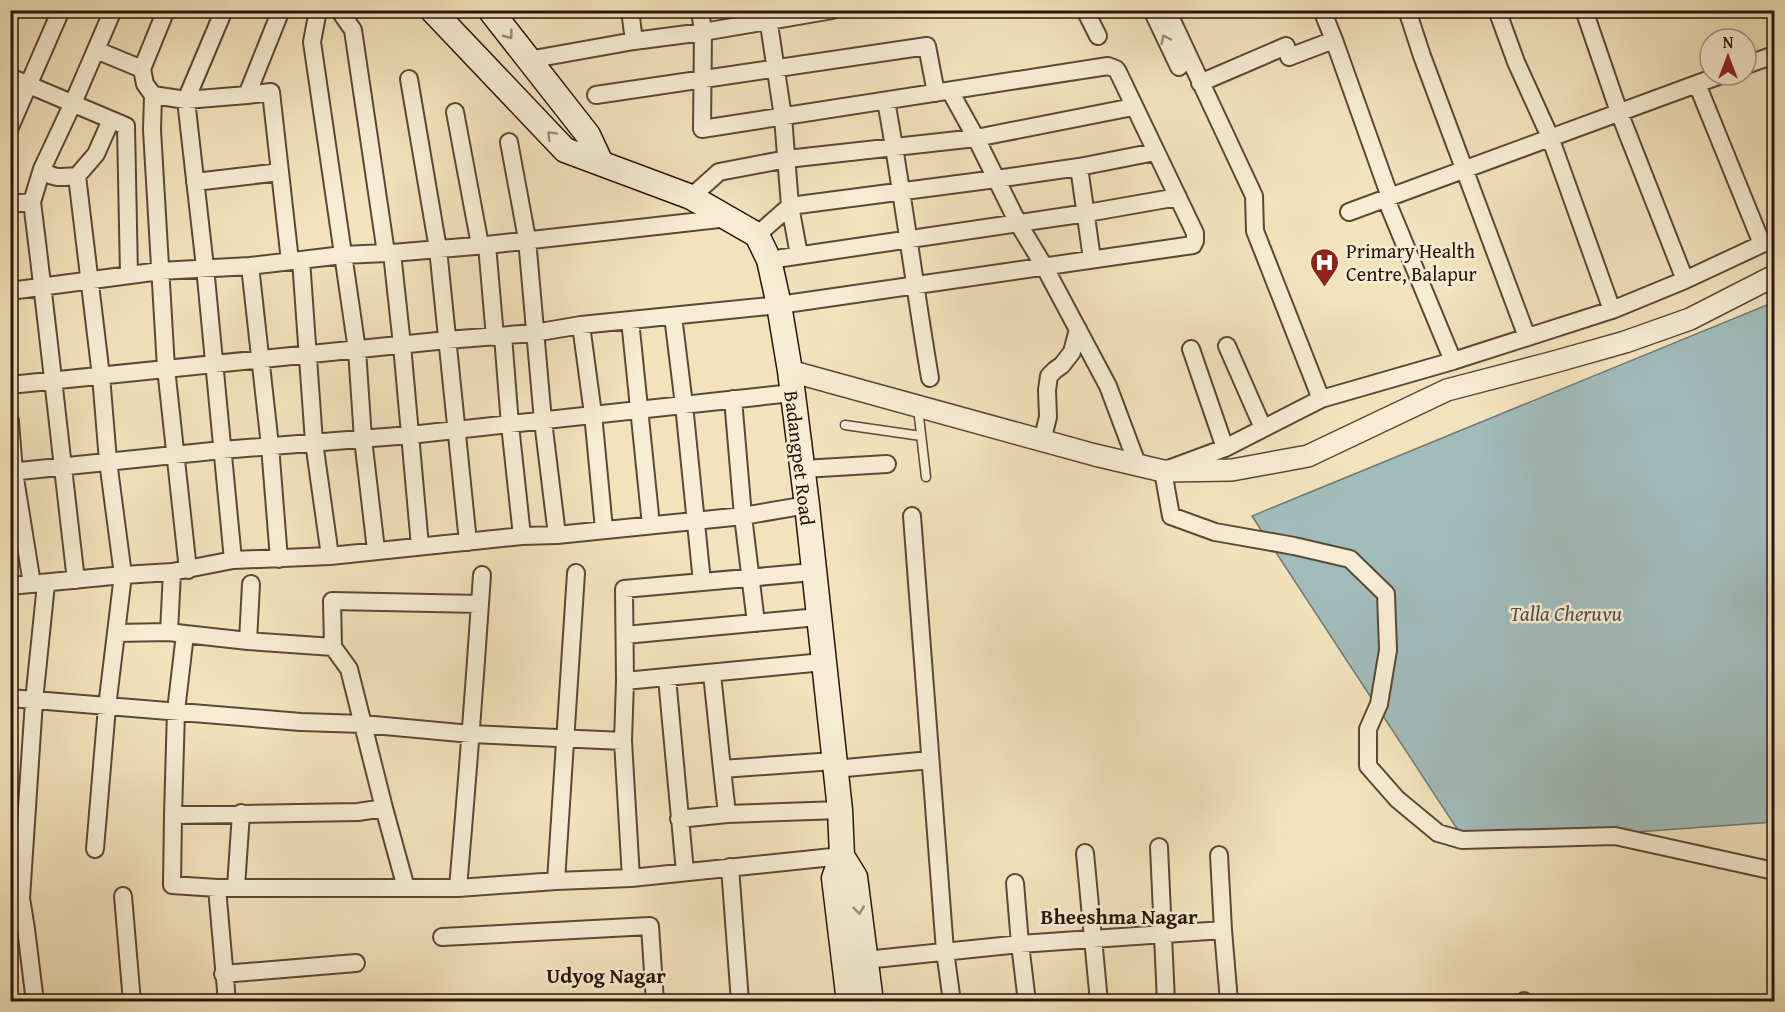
<svg xmlns="http://www.w3.org/2000/svg" width="1785" height="1012" font-family="'Gentium Book Plus',serif">
<style>
.water{fill:#a0bcbb;stroke:#717974;stroke-width:1.5}
.lines{fill:none;stroke-linecap:round;stroke-linejoin:round}
.service-casing{stroke:#5c4836;stroke-width:11}
.minor-casing{stroke:#5c4836;stroke-width:20}
.tertiary-casing{stroke:#5c4836;stroke-width:24}
.secondary-casing{stroke:#2a1409;stroke-width:27}
.service{stroke:#f7edd4;stroke-width:8}
.minor{stroke:#f7edd4;stroke-width:16}
.tertiary{stroke:#f7edd4;stroke-width:21}
.secondary{stroke:#f7edd4;stroke-width:24}
.oneway{stroke:#9b8b79}
.labels{text-anchor:middle;dominant-baseline:central;stroke-width:5;stroke-linejoin:round;paint-order:stroke}
.poi-label{font-size:20px;fill:#2a1409;stroke:#f7edd4;text-anchor:start}
.street-label{font-size:20px;fill:#2a1409;stroke:#f7edd4}
.water-label{font-size:21px;font-style:italic;fill:#534f47;stroke:#f7edd4}
.neighbourhood-label{font-size:21px;font-weight:bold;fill:#2a1409;stroke:#f7edd4}
</style>
<rect width="100%" height="100%" fill="#f3e3bd"/>
<filter id="stains"><feTurbulence type="fractalNoise" baseFrequency=".00333" numOctaves="4"/><feColorMatrix values="0 0 0 0 .2 0 0 0 0 .09 0 0 0 0 .02 0 0 0 .5 -.17"/></filter>
<radialGradient id="worn" r=".72"><stop offset=".6" stop-color="#630" stop-opacity="0"/><stop offset="1" stop-color="#630" stop-opacity=".3"/></radialGradient>
<path class="water" d="M 1774,302 L 1774,822 L 1467,844 L 1252,516 Z"/>
<g class="lines">
<defs>
<path id="service" d="M 918,408 L 926,477
M 845,425 L 921,436"/>
<path id="minor" d="M 224,10 L 186,100 L 205,267 L 233,560
M 281,10 L 247,95 L 271,92 L 290,261
M 318,10 L 312,42 L 357,350 L 363,439 L 376,550
M 339,10 L 353,30 L 386,253 L 392,253 L 402,345 L 420,546
M 630,10 L 634,41
M 1085,10 L 1098,36
M 1152,10 L 1179,67
M 1167,10 L 1254,196 L 1255,231 L 1321,399 L 1225,448 L 1163,471 L 1171,516 L 1215,532 L 1294,546 L 1350,559 L 1386,594 L 1388,650 L 1379,704 L 1368,729 L 1368,766 L 1397,799 L 1438,833 L 1462,840 L 1615,836 L 1774,871
M 1407,10 L 1422,56 L 1527,337
M 1497,10 L 1516,62 L 1550,137 L 1612,310
M 767,11 L 783,117 L 790,206 L 799,255
M 1334,40 L 1390,197
M 96,50 L 142,69 L 166,10
M 528,60 L 634,41 L 703,32 L 833,10
M 1746,65 L 1774,55
M 142,69 L 145,84 L 153,95 L 186,100 L 247,95
M 10,77 L 126,126 L 129,275
M 409,79 L 438,249 L 468,542
M 1200,83 L 1286,46 L 1289,57 L 1334,40 L 1322,10
M 950,91 L 976,138 L 1018,223 L 1044,266 L 1108,386 L 1138,466
M 153,95 L 152,130 L 166,368 L 188,570
M 596,95 L 927,46 L 936,93
M 886,101 C 903,193 914,285 930,378
M 455,112 L 480,245
M 10,127 L 61,10
M 509,142 L 527,239 L 543,421 L 557,535
M 1079,167 L 1092,259
M 42,169 C 53,180 62,177 77,176 L 96,154 L 111,120
M 77,176 L 101,376 L 108,461 L 123,575 L 107,707 L 95,849
M 195,182 L 280,172
M 691,197 L 719,172 L 787,159 L 976,138 L 1133,107
M 1386,199 L 1453,361
M 32,202 C 48,328 61,454 76,580
M 10,204 L 32,202 L 42,169 L 73,103 L 113,10
M 1349,212 L 1721,75
M 757,235 L 790,206 L 996,179 L 1079,167 L 1155,152
M 487,245 L 495,337
M 392,253 L 487,245 L 728,218
M 301,260 L 314,442 L 330,556
M 769,260 L 1087,213 L 1178,197
M 250,266 L 270,446 L 279,559
M 1685,280 L 1762,244 L 1697,84
M 10,291 L 160,271 L 250,266 L 343,255 L 386,253
M 673,316 L 684,405 L 702,582
M 630,320 L 651,525
M 581,325 L 593,414 L 604,529
M 503,336 L 510,425 L 522,536
M 1227,346 L 1263,428
M 1191,349 L 1225,448
M 10,385 L 447,340 L 534,333 L 581,325 L 779,305 L 1193,245 L 1195,241 L 1195,233 L 1118,72 L 1116,69 L 1108,66 L 702,129 L 703,32 L 700,10
M 733,399 L 743,516 L 756,623
M 1321,399 L 1453,361 L 1612,310 L 1685,280 L 1619,112 L 1584,10
M 10,421 L 14,472 L 32,584
M 1042,441 L 1048,417 L 1047,390 L 1049,376 L 1055,370 L 1062,365 L 1072,352 L 1078,329
M 803,469 L 887,464
M 10,472 L 222,450 L 410,435 L 792,393
M 912,516 L 945,951 L 952,1002
M 172,572 L 169,632 L 185,634 L 176,711 L 173,815
M 10,586 L 123,575 L 172,572 L 233,560 L 330,556 L 522,536 L 557,535 L 743,516 L 807,505
M 480,604 L 332,601 L 333,647 L 349,669 L 384,808 L 358,812 L 173,815 L 172,885 L 217,888 L 458,888 C 467,784 475,679 482,575
M 116,633 L 169,632
M 185,634 L 248,641 L 251,584
M 625,635 L 818,617
M 248,641 L 333,647
M 712,674 L 722,769
M 667,678 L 685,872
M 625,681 L 624,589 L 813,572
M 10,698 L 301,722 L 363,724 L 471,734 L 623,741 L 625,681 L 823,662
M 623,741 L 631,878
M 835,769 L 930,760
M 384,808 L 406,888
M 727,814 L 722,769 L 834,761
M 679,819 L 727,814 L 840,810
M 1159,847 L 1166,1002
M 1085,853 L 1099,1002
M 730,867 L 740,1002
M 556,881 L 576,573
M 1015,883 L 1020,944 L 1027,1002
M 236,887 L 241,813
M 217,888 L 227,1002
M 458,888 L 556,881 L 631,878 L 842,856
M 123,896 L 132,1002
M 1223,930 L 1229,1002
M 442,937 L 650,926 L 655,1002
M 865,960 L 1020,944 L 1223,930 L 1219,855
M 223,974 L 356,963
M 1524,1001 L 1524,1002
M 35,1002 L 26,929 L 21,898 L 34,701 L 46,584"/>
<path id="tertiary" d="M 790,371 L 1095,455 L 1163,471 L 1232,470 L 1308,456 L 1447,390 L 1554,362 L 1625,342 L 1690,319 L 1774,276"/>
<path id="secondary" d="M 432,10 L 565,150 L 691,197 L 757,235 L 769,260 L 779,305 L 790,371 L 807,505 L 840,810 L 842,856 L 834,878 L 849,1002
M 490,10 L 588,135 L 601,163
M 842,856 L 855,877 L 871,1002"/>
</defs>
<use href="#service" class="service-casing"/>
<use href="#minor" class="minor-casing"/>
<use href="#tertiary" class="tertiary-casing"/>
<use href="#secondary" class="secondary-casing"/>
<use href="#service" class="service"/>
<use href="#minor" class="minor"/>
<use href="#tertiary" class="tertiary"/>
<use href="#secondary" class="secondary"/>
</g>
<defs><path id="oneway-chevron" d="M-2-3.5L2.5 0L-2 3.5" fill="none" stroke-width="1.6" stroke-linecap="round" stroke-linejoin="round" transform="scale(1.5)"/></defs>
<g class="oneway">
<use href="#oneway-chevron" transform="translate(509 35) rotate(53)"/>
<use href="#oneway-chevron" transform="translate(1165 39) rotate(-115)"/>
<use href="#oneway-chevron" transform="translate(551 135) rotate(-134)"/>
<use href="#oneway-chevron" transform="translate(859 910) rotate(83)"/>
</g>
<defs>
<symbol id="hospital-pin" viewBox="-11 -11 22 30"><path d="M0 17L-7.5 6A9.5 9.5 0 1 1 7.5 6Z" fill="#8f2418" stroke="#f7edd4"/><path d="M-5-5h3v3.5h4V-5h3V5h-3V1.5h-4V5h-3Z" fill="#fff"/></symbol>
</defs>
<g fill-rule="evenodd">
<use href="#hospital-pin" x="1308" y="246" width="33" height="45"/>
</g>
<g class="labels">
<g class="poi-label">
<text x="1346" y="250">Primary Health<tspan x="1346" dy="23">Centre, Balapur</tspan></text>
</g>
<g class="street-label">
<text transform="translate(800 458) rotate(83)">Badangpet Road</text>
</g>
<g class="water-label">
<text x="1566" y="613">Talla Cheruvu</text>
</g>
<g class="neighbourhood-label">
<text x="1119" y="916">Bheeshma Nagar</text>
<text x="606" y="975">Udyog Nagar</text>
</g>
</g>
<rect width="1785" height="1012" fill="none" stroke="#f3e3bd" stroke-width="36"/>
<rect x="12" y="12" width="1761" height="988" fill="none" stroke="#2a1409" stroke-width="3"/>
<rect x="18" y="18" width="1749" height="976" fill="none" stroke="#2a1409" stroke-width="1.5"/>
<g transform="translate(1728 57)"><circle r="28" fill="#f7edd4" stroke="#a59683" stroke-width="1.5"/>
<path d="M0-4.5L10 22L0 15L-10 22Z" fill="#8f2418"/>
<text y="-9" font-size="16" font-weight="bold" text-anchor="middle" fill="#2a1409">N</text>
</g>
<rect width="100%" height="100%" filter="url(#stains)"/>
<rect width="100%" height="100%" fill="url(#worn)"/>
</svg>
